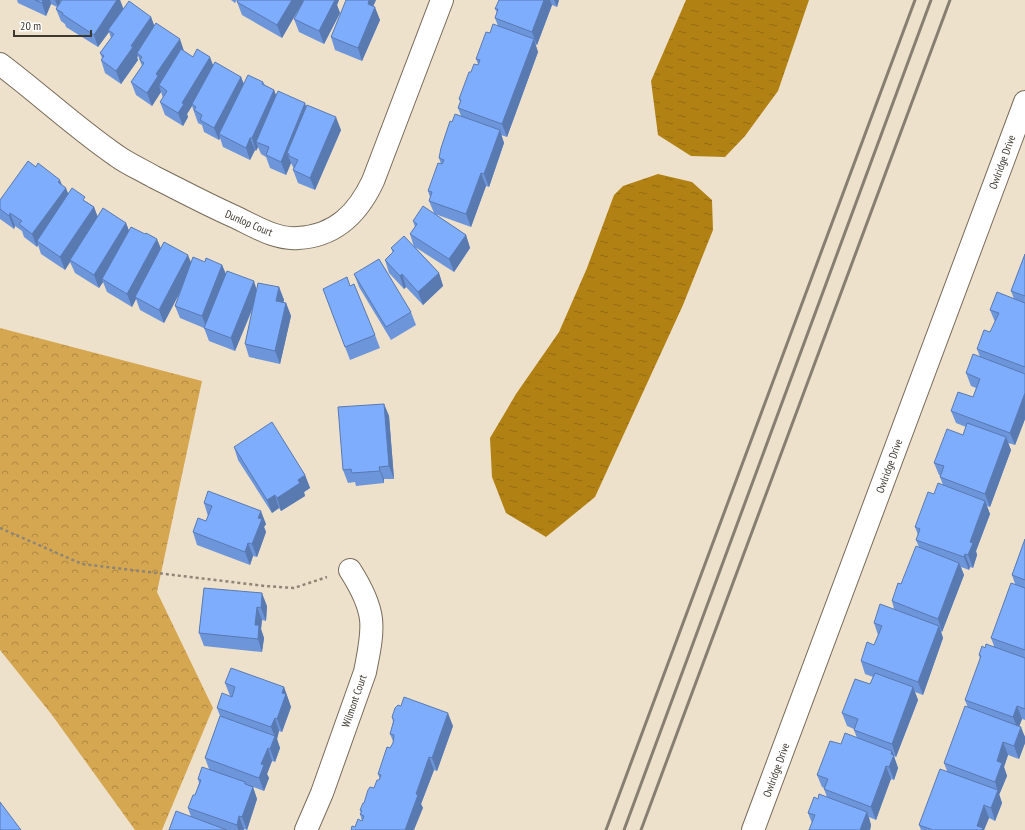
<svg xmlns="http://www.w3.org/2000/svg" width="1025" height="830" font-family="'PT Sans Narrow',sans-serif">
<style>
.park{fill:url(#park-crowns)}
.water{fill:url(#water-ripples)}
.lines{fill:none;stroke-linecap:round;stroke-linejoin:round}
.street-casing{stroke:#776b59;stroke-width:24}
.path{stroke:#8e8577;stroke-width:2.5;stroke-dasharray:3 3;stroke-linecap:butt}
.street{stroke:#fff;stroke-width:22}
.rail{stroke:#877f71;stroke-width:3}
.wall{fill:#6d95da}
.shaded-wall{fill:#5979b1}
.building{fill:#7fadfd;stroke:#5979b1}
.labels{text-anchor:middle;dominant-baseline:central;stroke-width:4;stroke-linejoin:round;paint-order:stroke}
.street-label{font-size:11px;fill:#3d3830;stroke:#fff}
</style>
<defs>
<pattern id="park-crowns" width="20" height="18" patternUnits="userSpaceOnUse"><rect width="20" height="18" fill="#d6a751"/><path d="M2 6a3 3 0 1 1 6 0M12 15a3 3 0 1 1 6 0" fill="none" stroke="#af8944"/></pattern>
<pattern id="water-ripples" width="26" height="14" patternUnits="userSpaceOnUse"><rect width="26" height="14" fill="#b28114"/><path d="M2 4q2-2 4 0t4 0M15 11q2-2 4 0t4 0" fill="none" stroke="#926b13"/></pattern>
</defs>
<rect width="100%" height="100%" fill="#eee1cc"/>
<path class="park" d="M 0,328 L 202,381 L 157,592 L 213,708 L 162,830 L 135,830 L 52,715 L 0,650 Z"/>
<path class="water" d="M 686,0 L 809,0 L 778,91 L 745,136 L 725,157 L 691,156 L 658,135 L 651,81 Z
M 658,174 L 692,182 L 712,200 L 713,230 L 683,305 L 595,497 L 546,537 L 506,513 L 492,477 L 490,438 L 516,394 L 559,332 L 587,268 L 614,195 L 623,186 Z"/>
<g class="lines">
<defs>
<path id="street" d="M 0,64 C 40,94 76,128 117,156 C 128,164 142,170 154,177 C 180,190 206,204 233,216 C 253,225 275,240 298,238 C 336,236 358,213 373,181 L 442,0
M 306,830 L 322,793 L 365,672 C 368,656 373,636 371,619 C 369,603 359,584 350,570
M 753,830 L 1025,102"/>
</defs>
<use href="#street" class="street-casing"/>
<path class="path" d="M 0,528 L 82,564 L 265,586 L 294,588 L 327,577"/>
<use href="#street" class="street"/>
<path class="rail" d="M 606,830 L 915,0
M 624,830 L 931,0
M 641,830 L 950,0"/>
</g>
<path class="wall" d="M 17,0 L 61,0 L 59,5 L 62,0 L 120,0 L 123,9 L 151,17 L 154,26 L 184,51 L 193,57 L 241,77 L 244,84 L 263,82 L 265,85 L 274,90 L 276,96 L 305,103 L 306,108 L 341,130 L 315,190 L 298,183 L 293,170 L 294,169 L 291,163 L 286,175 L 270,168 L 266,157 L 261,154 L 258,147 L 256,151 L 255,150 L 250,160 L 223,147 L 220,138 L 219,140 L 204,132 L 202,125 L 198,123 L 192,106 L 187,114 L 188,117 L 183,126 L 165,115 L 160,102 L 163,98 L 161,92 L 152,106 L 136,95 L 131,82 L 142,66 L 138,56 L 137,57 L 138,60 L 121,84 L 105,73 L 101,60 L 102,58 L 100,53 L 111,38 L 109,32 L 98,47 L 66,27 L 65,24 L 61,21 L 56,9 L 57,7 L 51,4 L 46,16 L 18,3 Z
M 231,0 L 237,0 L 235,3 Z
M 339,0 L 337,5 L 340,13 L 324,44 L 299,32 L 294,19 L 302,3 L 282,38 L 242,15 L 237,2 Z
M 376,0 L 373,6 L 380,20 L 362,61 L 335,50 L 331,37 Z
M 499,0 L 559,0 L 557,7 L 552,5 L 537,45 L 535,44 L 538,52 L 507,137 L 501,135 L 504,143 L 489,187 L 486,186 L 471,227 L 435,214 L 466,235 L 470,248 L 454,272 L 415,247 L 439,273 L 443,286 L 423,305 L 406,287 L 404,289 L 389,273 L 385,260 L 393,253 L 391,248 L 414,247 L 410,234 L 415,227 L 413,221 L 434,213 L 429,201 L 430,197 L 428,191 L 441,164 L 439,158 L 452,122 L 461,116 L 458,108 L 460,102 L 459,99 L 471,72 L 478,65 L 478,64 L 476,59 L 490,33 L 498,26 L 495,18 L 497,12 L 495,9 Z
M 62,185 L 68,193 L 87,202 L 94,207 L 97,216 L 126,223 L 129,231 L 161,248 L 191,262 L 205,262 L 222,265 L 226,274 L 257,290 L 279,287 L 284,300 L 283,302 L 286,303 L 291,316 L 280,364 L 249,357 L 245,344 L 253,308 L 235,351 L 209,341 L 204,328 L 180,318 L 175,306 L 180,292 L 164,323 L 140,310 L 136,299 L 132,307 L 107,292 L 103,282 L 99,288 L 75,273 L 70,262 L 65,270 L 41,254 L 38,245 L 37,247 L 24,237 L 22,231 L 15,226 L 14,229 L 0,219 L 0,200 Z
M 1025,254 L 1025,419 L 1015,445 L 1008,443 L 1011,450 L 990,507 L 987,506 L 990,514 L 976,551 L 977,555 L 973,568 L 970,567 L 969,570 L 961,567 L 964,575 L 942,632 L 941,631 L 943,638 L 923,695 L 915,692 L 918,700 L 896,757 L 894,756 L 898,768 L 894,780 L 891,779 L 888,785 L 876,820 L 869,817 L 871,825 L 870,830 L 809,830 L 812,823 L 808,813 L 818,799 L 827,797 L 824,789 L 824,788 L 822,787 L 817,775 L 841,744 L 857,738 L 854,730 L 854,729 L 847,726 L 842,713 L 870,684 L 873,677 L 865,674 L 861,661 L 874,645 L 878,635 L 874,623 L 894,609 L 892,601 L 901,584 L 919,547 L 916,540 L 918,535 L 915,527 L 934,494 L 943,485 L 940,477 L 941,476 L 939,475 L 934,463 L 963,435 L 966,427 L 956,423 L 951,411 L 973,397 L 976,388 L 971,386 L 966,373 L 980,357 L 977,349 L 990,332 L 995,322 L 990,310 L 1014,299 L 1011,291 Z
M 354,274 L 411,312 L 416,325 L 391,340 L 359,287 Z
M 350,286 L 375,335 L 380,348 L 350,360 L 323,289 Z
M 384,404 L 389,416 L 394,479 L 384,479 L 384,483 L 356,486 L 355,482 L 348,483 L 343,470 Z
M 234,447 L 305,475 L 310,488 L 304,492 L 305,496 L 281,511 L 279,508 L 272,513 L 238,460 Z
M 204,503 L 266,524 L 264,527 L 266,532 L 257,557 L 253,556 L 250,565 L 197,545 L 193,532 L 206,521 L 208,516 Z
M 1025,539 L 1025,720 L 1022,719 L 1019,726 L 1025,737 L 1025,743 L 1019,759 L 1008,755 L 1004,767 L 1007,776 L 999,795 L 1002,803 L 995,821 L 989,818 L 984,830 L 921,830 L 919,825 L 947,771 L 944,763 L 968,708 L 965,700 L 980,659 L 979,655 L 985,648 L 994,646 L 991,638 L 1015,584 L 1012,575 Z
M 204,588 L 267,606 L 266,621 L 262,620 L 261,629 L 264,638 L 262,652 L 204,646 L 199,633 Z
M 225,683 L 284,687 L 291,707 L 282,732 L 279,731 L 277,739 L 280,748 L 275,762 L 272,761 L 267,774 L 269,778 L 264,791 L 253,787 L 257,799 L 247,830 L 244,829 L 244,830 L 169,830 L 191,817 L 188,808 L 195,795 L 199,783 L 198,779 L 209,769 L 205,758 L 220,716 L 217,708 L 230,696 Z
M 392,717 L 453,726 L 437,771 L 434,770 L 421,804 L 423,808 L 355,827 L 362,821 L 360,814 L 361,813 L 360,810 L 379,780 L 380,779 L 378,774 L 393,743 L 393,741 L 390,734 L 393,722 Z"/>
<path class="shaded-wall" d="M 43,0 L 50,0 L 51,4 L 46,16 L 42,3 Z
M 55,0 L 61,0 L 58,7 Z
M 117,0 L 120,0 L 124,10 L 108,30 L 109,32 L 98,47 L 94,35 Z
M 292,0 L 304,0 L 282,38 L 277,25 Z
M 330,0 L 339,0 L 337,5 L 340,13 L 324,44 L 319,31 Z
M 367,0 L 376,0 L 372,9 L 375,7 L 380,20 L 362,61 L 358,48 Z
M 544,0 L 550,0 L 552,5 L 537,45 L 532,32 Z
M 554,0 L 559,0 L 557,7 Z
M 151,17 L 156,30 L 137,53 L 138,56 L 137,57 L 138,60 L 121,84 L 116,71 L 131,46 Z
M 180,39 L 184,51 L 161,87 L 159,85 L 161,92 L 152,106 L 147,93 L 156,74 Z
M 534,39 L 538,52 L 507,137 L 502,124 Z
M 210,57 L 215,70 L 192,104 L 192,106 L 187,114 L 188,117 L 183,126 L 178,113 L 182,103 Z
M 241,77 L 246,90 L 219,134 L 220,138 L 219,140 L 214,128 Z
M 274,90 L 279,102 L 256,142 L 258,147 L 256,151 L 252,138 Z
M 305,103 L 309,116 L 289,154 L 287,153 L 291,163 L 286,175 L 281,162 Z
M 336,117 L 341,130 L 315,190 L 310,178 Z
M 500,130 L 504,143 L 489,187 L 484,174 Z
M 250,138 L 255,150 L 250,160 L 246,148 Z
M 481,173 L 486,186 L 471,227 L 466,214 Z
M 60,180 L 64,190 L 66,188 L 71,201 L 37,241 L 38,245 L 37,247 L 32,234 Z
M 94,207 L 99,220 L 70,260 L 70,262 L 65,270 L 60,257 Z
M 10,213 L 15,226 L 14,229 L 9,216 Z
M 126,223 L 131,236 L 102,279 L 103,282 L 99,288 L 94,275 Z
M 466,235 L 470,248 L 454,272 L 449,259 Z
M 157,239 L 162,251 L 135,297 L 136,299 L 132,307 L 127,294 Z
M 188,255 L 193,267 L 164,323 L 159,310 Z
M 222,265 L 227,277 L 207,329 L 202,316 Z
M 439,273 L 443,286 L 423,305 L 418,292 Z
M 402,274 L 406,287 L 404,289 L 400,276 Z
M 254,281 L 258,294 L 235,351 L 231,338 Z
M 279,287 L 284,300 L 281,314 L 276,301 Z
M 286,303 L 291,316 L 280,364 L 275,351 Z
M 1025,393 L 1025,419 L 1015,445 L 1010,433 Z
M 384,404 L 389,416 L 394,479 L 389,466 Z
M 1006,437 L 1011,450 L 990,507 L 985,494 Z
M 379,467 L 384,479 L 384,483 L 380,471 Z
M 305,475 L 310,488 L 304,492 L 305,496 L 281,511 L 277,498 L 298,480 Z
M 275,495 L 279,508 L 272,513 L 267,500 Z
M 985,501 L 990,514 L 976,551 L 977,555 L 973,568 L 968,555 L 970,542 Z
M 261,511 L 266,524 L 264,527 L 266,532 L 257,557 L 252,544 L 258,518 Z
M 248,543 L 253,556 L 250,565 L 245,552 Z
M 965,554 L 970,567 L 969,570 L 964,557 Z
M 959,563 L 964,575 L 942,632 L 938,619 Z
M 262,593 L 267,606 L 266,621 L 261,608 Z
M 257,607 L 262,620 L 261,629 L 264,638 L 262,652 L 258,639 L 255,625 Z
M 939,626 L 943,638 L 923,695 L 918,682 Z
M 284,687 L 291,707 L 282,732 L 277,719 L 282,693 Z
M 913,687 L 918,700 L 896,757 L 892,744 Z
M 1017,706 L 1022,719 L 1018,730 L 1013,717 Z
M 448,713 L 453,726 L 437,771 L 432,758 Z
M 275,718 L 279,731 L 277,739 L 280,748 L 275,762 L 270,749 L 275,737 L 271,727 Z
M 1021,727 L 1025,737 L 1025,743 L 1019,759 L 1014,746 Z
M 1003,742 L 1008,755 L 1004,767 L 1007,776 L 999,795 L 995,782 L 997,761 Z
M 268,748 L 272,761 L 267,774 L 269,778 L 264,791 L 259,778 L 261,764 Z
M 892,751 L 898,768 L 894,780 L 889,767 L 891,754 Z
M 429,757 L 434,770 L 421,804 L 423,808 L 414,830 L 405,830 L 416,794 Z
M 886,766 L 891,779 L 876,820 L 871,807 Z
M 245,782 L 250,794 L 253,787 L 257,799 L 247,830 L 242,817 Z
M 998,790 L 1002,803 L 995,821 L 991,808 Z
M 984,805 L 989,818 L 984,830 L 978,830 L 977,826 Z
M 867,812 L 871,825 L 870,830 L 860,830 Z
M 239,816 L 244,829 L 244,830 L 238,830 L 237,825 Z"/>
<path class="building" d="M 35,0 L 43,0 L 42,3 Z
M 62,0 L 117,0 L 94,35 L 62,14 L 63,13 L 56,9 Z
M 238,0 L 292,0 L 277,25 L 237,2 Z
M 304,0 L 335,0 L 319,31 L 294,19 Z
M 346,0 L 369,0 L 368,4 L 375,7 L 358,48 L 331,37 Z
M 499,0 L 544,0 L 532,32 L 495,18 L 498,9 L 495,9 Z
M 129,1 L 151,17 L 131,46 L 133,47 L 116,71 L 101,60 L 104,56 L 100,53 L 114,34 L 108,30 Z
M 156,23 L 180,39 L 156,74 L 158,76 L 147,93 L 131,82 L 144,63 L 140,60 L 142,57 L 137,53 Z
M 493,24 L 534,39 L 502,124 L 458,108 L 461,100 L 459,99 L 469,72 L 471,72 L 474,64 L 478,65 L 480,60 L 476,59 L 486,32 L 490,33 Z
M 181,49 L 193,57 L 197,49 L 210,57 L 182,103 L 184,104 L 178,113 L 160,102 L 167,91 L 159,85 Z
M 215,62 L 241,77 L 214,128 L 200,120 L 202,115 L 194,110 L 196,107 L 192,104 Z
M 248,75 L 263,82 L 262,84 L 274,90 L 252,138 L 250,138 L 246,148 L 219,134 Z
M 278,91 L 305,103 L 281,162 L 266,155 L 269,147 L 256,142 Z
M 307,105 L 336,117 L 310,178 L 293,170 L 298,160 L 289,156 L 289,154 L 287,153 Z
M 455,114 L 500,130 L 484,174 L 481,173 L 466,214 L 429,201 L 432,192 L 428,191 L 438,163 L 442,164 L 444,160 L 439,158 L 441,148 L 450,121 L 452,122 Z
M 28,161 L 36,167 L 38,163 L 60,180 L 58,182 L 66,188 L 32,234 L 19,224 L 22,221 L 10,213 L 9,216 L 0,209 L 0,200 Z
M 72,188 L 85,197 L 83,200 L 94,207 L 60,257 L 37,241 Z
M 423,206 L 466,235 L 449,259 L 410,234 L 417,224 L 413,221 Z
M 103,208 L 126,223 L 94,275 L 70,260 Z
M 131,227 L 145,234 L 146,233 L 157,239 L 127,294 L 102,279 Z
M 404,236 L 439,273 L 418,292 L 402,274 L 400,276 L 385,260 L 394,251 L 391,248 Z
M 164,242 L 188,255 L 159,310 L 135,297 Z
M 1025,254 L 1025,296 L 1011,291 Z
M 193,257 L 205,262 L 206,258 L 222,265 L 202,316 L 175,306 Z
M 379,259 L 411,312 L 386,327 L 354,274 Z
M 227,271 L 254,281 L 231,338 L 204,328 Z
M 347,277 L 350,286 L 354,284 L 375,335 L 345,347 L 323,289 Z
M 258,283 L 279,287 L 276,301 L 286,303 L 275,351 L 245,344 Z
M 997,292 L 1025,303 L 1025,367 L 977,349 L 984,330 L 990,332 L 999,313 L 990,310 Z
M 973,354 L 1025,374 L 1025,393 L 1010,433 L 951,411 L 958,392 L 973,397 L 980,379 L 966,373 Z
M 384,404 L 389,466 L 379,467 L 380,471 L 352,473 L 351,469 L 343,470 L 338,407 Z
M 272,422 L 305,475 L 298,480 L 300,483 L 277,498 L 275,495 L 267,500 L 234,447 Z
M 967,423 L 1006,437 L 985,494 L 940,477 L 944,466 L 934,463 L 947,429 L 963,435 Z
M 938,483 L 985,501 L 970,542 L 973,543 L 968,555 L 965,554 L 964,557 L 916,540 L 920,529 L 915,527 L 928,492 L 934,494 Z
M 208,491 L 261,511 L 258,518 L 262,519 L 252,544 L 248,543 L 245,552 L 193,532 L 198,518 L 206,521 L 212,506 L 204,503 Z
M 1025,539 L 1025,580 L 1012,575 Z
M 916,546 L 959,563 L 938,619 L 892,601 L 898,583 L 901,584 Z
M 1011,583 L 1025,588 L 1025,650 L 991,638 Z
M 204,588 L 262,593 L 261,608 L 257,607 L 255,625 L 259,625 L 258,639 L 199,633 Z
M 880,604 L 939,626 L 918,682 L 861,661 L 867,642 L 874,645 L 882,626 L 874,623 Z
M 986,644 L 1025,658 L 1025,709 L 1017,706 L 1013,717 L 965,700 L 981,656 L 979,655 L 982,646 L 985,648 Z
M 231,668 L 284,687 L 282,693 L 286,694 L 277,719 L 275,718 L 271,727 L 217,708 L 222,693 L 232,697 L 235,687 L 225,683 Z
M 875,673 L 913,687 L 892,744 L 854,730 L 858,719 L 842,713 L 855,679 L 870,684 Z
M 404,697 L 448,713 L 432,758 L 429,757 L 416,794 L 418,795 L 405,830 L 351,830 L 352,826 L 355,827 L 358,819 L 362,821 L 364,816 L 360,814 L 362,811 L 360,810 L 363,803 L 364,803 L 368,790 L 370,787 L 374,788 L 377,780 L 379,780 L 381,775 L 378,774 L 387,747 L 390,748 L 393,743 L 394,735 L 390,734 L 394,720 L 392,717 L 395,708 L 398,705 L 401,706 Z
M 965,706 L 1021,727 L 1014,746 L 1003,742 L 997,761 L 1002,763 L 995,782 L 944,763 Z
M 220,716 L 275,736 L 270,749 L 268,748 L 261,764 L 264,765 L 259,778 L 205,758 Z
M 845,733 L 892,751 L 891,754 L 894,755 L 889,767 L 886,766 L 884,772 L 871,807 L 824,789 L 828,779 L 817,775 L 830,741 L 841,744 Z
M 202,767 L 245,782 L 245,784 L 253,787 L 242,817 L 239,816 L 237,825 L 188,808 L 193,795 L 195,795 L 201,780 L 198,779 Z
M 940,769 L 998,790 L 991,808 L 984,805 L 977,826 L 983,828 L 982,830 L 933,830 L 919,825 Z
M 819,794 L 867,812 L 860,830 L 809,830 L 815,815 L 808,813 L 814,797 L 818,799 Z
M 0,802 L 21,830 L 0,830 Z
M 176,811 L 227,830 L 169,830 Z"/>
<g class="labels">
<g class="street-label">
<text transform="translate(1002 162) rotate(-70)">Owlridge Drive</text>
<text transform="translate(249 223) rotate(23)">Dunlop Court</text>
<text transform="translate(889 466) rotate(-70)">Owlridge Drive</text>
<text transform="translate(354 701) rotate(-71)">Wilmont Court</text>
<text transform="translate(776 770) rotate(-70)">Owlridge Drive</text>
</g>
</g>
<path d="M14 30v6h77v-6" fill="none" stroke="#3d3830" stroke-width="2"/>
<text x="20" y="30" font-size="12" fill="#3d3830" stroke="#ffffff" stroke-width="3" paint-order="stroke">20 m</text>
</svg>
